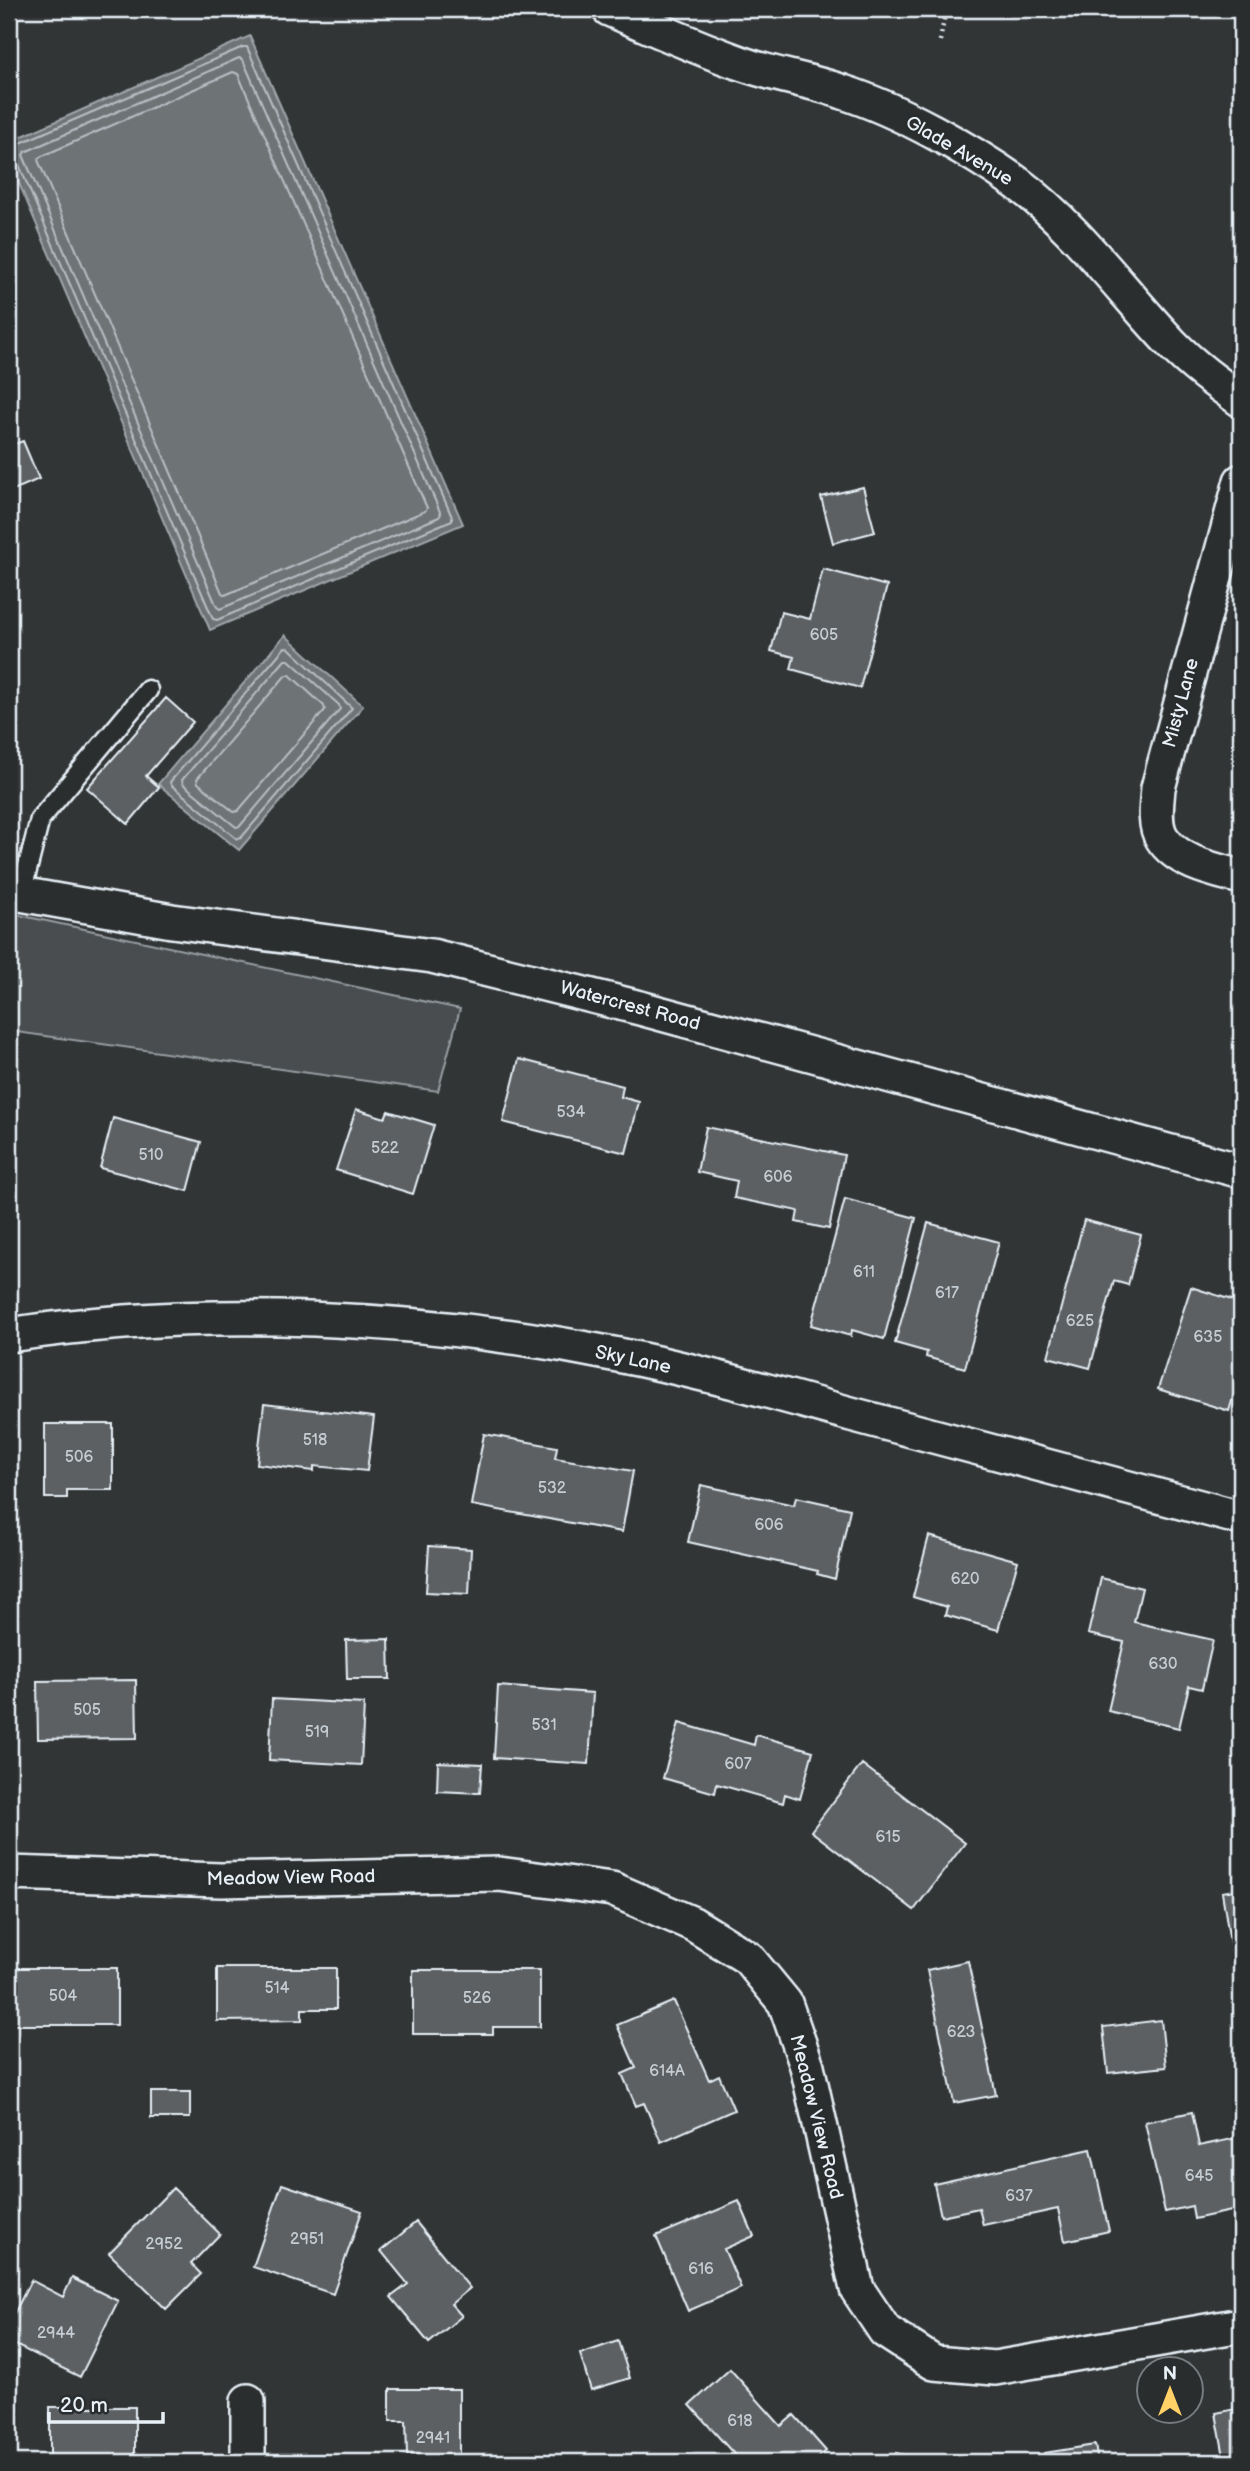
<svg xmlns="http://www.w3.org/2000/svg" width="1250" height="2471" font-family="'Balsamiq Sans',sans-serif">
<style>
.green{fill:#494d4f;stroke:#989fa4;stroke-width:2}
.water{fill:#6e7376;stroke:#9fa5aa;stroke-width:2}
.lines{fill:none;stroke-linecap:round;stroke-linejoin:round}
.shore{stroke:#b7bfc4;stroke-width:2}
.building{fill:#5c6063;stroke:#e8f1f8;stroke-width:2}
.lane-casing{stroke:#e8f1f8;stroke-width:23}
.street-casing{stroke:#e8f1f8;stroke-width:38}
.path{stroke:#e8f1f8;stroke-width:4.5;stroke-dasharray:2 5;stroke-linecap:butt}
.lane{stroke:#2a2d2e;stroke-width:18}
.street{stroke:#2a2d2e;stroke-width:33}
.labels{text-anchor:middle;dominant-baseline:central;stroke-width:6;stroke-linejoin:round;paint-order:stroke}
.number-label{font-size:16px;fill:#c5cdd3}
.street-label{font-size:19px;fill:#e8f1f8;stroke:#2a2d2e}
</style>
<rect width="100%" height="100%" fill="#323536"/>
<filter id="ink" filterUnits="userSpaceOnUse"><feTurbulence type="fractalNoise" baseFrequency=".0143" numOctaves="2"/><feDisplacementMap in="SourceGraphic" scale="14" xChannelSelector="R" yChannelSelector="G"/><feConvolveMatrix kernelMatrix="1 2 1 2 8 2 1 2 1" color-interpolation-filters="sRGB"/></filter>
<g filter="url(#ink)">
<path class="green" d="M 9,913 L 460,1009 L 438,1091 L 9,1031 Z"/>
<path class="water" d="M 250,36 L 463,524 L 210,630 L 9,160 L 9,142 Z
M 285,635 L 363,706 L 239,850 L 158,784 Z"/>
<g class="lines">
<path class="shore" d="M 239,58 L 243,60 L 441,514 L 439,517 L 220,609 L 217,607 L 23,155 L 25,152 Z
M 233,72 L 238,74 L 427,508 L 425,511 L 225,595 L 222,593 L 38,160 L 40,157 Z
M 9,148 L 243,47 L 247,47 L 452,517 L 452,520 L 217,620 L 213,619 L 19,165 L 15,161 L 9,160
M 285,647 L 289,648 L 352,708 L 241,838 L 237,839 L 171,785 L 170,782 Z
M 285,660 L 289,660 L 339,705 L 340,709 L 240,826 L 236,827 L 183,784 L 182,780 Z
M 286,675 L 290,675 L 324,706 L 325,710 L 238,811 L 234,812 L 198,783 L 197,779 Z"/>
</g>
<path class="building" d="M 23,441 L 39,479 L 9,492 L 9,446 Z
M 863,487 L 875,532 L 833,543 L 821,497 Z
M 823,569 L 887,586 L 860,688 L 791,669 L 794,657 L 771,651 L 781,612 L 810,619 Z
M 166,698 L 193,722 L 146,776 L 159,787 L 128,824 L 87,788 Z
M 519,1059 L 623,1086 L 621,1097 L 639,1102 L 626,1153 L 503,1122 Z
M 356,1109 L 385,1118 L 388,1111 L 434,1125 L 413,1194 L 336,1170 Z
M 113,1118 L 201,1142 L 188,1191 L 100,1168 Z
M 706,1127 L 844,1155 L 829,1229 L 796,1222 L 798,1211 L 734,1198 L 737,1181 L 697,1172 Z
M 845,1199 L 916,1218 L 884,1339 L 852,1330 L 851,1336 L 811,1325 Z
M 1084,1220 L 1141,1235 L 1128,1285 L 1114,1281 L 1090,1368 L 1048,1357 Z
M 928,1223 L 999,1242 L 965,1368 L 926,1357 L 927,1352 L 895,1343 Z
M 1191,1287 L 1241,1303 L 1241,1371 L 1229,1411 L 1158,1389 Z
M 264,1404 L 374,1417 L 367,1471 L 314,1466 L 314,1471 L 257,1464 Z
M 45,1424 L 113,1424 L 113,1490 L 67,1490 L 67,1498 L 45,1498 Z
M 484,1434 L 557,1447 L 555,1458 L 633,1471 L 622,1532 L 471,1505 Z
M 701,1485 L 794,1505 L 796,1497 L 850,1509 L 835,1579 L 817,1574 L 818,1571 L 688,1542 Z
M 929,1536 L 1018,1561 L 998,1630 L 945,1615 L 947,1607 L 913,1597 Z
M 429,1546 L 471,1549 L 469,1594 L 426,1592 Z
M 1101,1578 L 1142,1588 L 1134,1622 L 1213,1640 L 1202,1689 L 1189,1686 L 1179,1728 L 1108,1711 L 1124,1642 L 1088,1634 Z
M 389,1639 L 390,1679 L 347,1679 L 346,1640 Z
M 136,1680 L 137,1738 L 38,1739 L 37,1681 Z
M 498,1686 L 593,1693 L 589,1764 L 494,1758 Z
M 272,1699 L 364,1704 L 361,1765 L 269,1760 Z
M 679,1723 L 754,1745 L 756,1735 L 813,1751 L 800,1799 L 785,1794 L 783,1803 L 717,1784 L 715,1793 L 663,1778 Z
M 438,1762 L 482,1764 L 480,1793 L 437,1791 Z
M 862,1764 L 965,1843 L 914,1910 L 811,1831 Z
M 1241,1889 L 1241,1999 L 1239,1999 L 1222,1892 Z
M 968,1961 L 996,2095 L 954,2103 L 927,1970 Z
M 9,1968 L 117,1968 L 117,2025 L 9,2025 Z
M 217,1968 L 336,1968 L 336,2009 L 302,2009 L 302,2020 L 217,2021 Z
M 413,1970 L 540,1970 L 540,2027 L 493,2027 L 493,2034 L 413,2034 Z
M 674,2001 L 709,2080 L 719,2075 L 734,2110 L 661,2142 L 644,2103 L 636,2106 L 622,2074 L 636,2068 L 617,2025 Z
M 1161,2020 L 1166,2067 L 1108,2073 L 1103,2027 Z
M 151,2092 L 190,2092 L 190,2118 L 151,2118 Z
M 1192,2112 L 1199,2146 L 1241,2137 L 1241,2209 L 1194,2219 L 1192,2206 L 1165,2212 L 1145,2122 Z
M 1091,2149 L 1109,2231 L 1065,2241 L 1058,2209 L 983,2225 L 979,2208 L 941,2216 L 934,2184 Z
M 282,2184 L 362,2211 L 333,2294 L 253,2267 Z
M 173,2188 L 220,2234 L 191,2264 L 201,2274 L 166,2309 L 109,2253 Z
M 739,2201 L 754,2236 L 724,2249 L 741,2288 L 688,2311 L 656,2236 Z
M 416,2222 L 470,2288 L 451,2304 L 462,2316 L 429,2343 L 391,2297 L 408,2284 L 381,2251 Z
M 72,2278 L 118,2301 L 80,2377 L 9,2342 L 9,2324 L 31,2280 L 63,2297 Z
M 618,2341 L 630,2378 L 591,2390 L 580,2354 Z
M 730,2369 L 781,2426 L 794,2415 L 826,2451 L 814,2462 L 741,2462 L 690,2405 Z
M 390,2389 L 459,2389 L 459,2455 L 407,2455 L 406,2421 L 390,2421 Z
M 50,2407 L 135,2407 L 135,2462 L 50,2462 Z
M 1241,2408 L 1241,2462 L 1225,2462 L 1216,2413 Z
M 1095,2445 L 1098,2462 L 1045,2462 L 1044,2453 Z
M 896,2453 L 933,2462 L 893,2462 Z"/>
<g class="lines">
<defs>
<path id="lane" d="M 21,894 L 40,819 L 148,690"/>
<path id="street" d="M 609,9 C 654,28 699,49 746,65 C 778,76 812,81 843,92 C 899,110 969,149 1017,183 C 1076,227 1121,290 1171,343 C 1192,365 1217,383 1241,400
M 1241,481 L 1158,788 C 1157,803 1153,824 1162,838 C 1178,863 1215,870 1241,877
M 9,892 L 172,921 L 432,956 L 640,1008 L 1241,1171
M 9,1335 C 206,1305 423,1316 618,1355 C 696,1370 774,1393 851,1414 C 981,1448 1111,1483 1241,1518
M 9,1873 L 221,1880 L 499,1874 L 612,1889 L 693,1924 L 748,1958 L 785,2003 L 807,2066 L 857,2289 L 885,2331 L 934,2363 L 995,2368 L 1241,2325
M 248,2462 L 248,2401"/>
</defs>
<use href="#lane" class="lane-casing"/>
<use href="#street" class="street-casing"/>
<path class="path" d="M 940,41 L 946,9"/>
<use href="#lane" class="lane"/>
<use href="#street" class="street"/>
</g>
</g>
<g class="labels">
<g class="number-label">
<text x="824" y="635">605</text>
<text x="571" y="1112">534</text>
<text x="385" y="1148">522</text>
<text x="151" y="1155">510</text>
<text x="778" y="1177">606</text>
<text x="864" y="1272">611</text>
<text x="947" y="1293">617</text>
<text x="1080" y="1321">625</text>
<text x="1208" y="1337">635</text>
<text x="315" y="1440">518</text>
<text x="79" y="1457">506</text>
<text x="552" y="1488">532</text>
<text x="769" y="1525">606</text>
<text x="965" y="1579">620</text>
<text x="1163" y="1664">630</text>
<text x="87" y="1710">505</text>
<text x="544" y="1725">531</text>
<text x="317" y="1732">519</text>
<text x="738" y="1764">607</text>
<text x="888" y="1837">615</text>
<text x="277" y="1988">514</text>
<text x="63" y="1996">504</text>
<text x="477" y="1998">526</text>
<text x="961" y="2032">623</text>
<text x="667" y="2071">614A</text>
<text x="1199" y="2176">645</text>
<text x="1019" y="2196">637</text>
<text x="307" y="2239">2951</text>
<text x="164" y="2244">2952</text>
<text x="701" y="2269">616</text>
<text x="56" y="2333">2944</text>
<text x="740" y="2421">618</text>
<text x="433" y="2438">2941</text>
</g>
<g class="street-label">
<text transform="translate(959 151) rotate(30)">Glade Avenue</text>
<text transform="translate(1181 703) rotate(-75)">Misty Lane</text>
<text transform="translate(630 1006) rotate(15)">Watercrest Road</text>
<text transform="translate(633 1360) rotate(12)">Sky Lane</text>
<text transform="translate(291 1878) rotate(-1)">Meadow View Road</text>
<text transform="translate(816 2117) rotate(76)">Meadow View Road</text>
</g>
</g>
<rect width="1250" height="2471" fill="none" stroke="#2a2d2e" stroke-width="35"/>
<rect x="18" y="18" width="1215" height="2436" fill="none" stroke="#e8f1f8" stroke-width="2.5" filter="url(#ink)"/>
<g transform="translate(1170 2390)"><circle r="33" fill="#2a2d2e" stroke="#767b7f" stroke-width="2"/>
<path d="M0-5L12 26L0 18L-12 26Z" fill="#ffd166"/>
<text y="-10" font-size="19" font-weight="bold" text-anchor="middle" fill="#e8f1f8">N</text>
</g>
<path d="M49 2412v10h114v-10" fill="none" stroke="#e8f1f8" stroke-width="3.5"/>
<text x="60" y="2412" font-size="21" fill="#e8f1f8" stroke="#2a2d2e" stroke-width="5" paint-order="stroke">20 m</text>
</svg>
